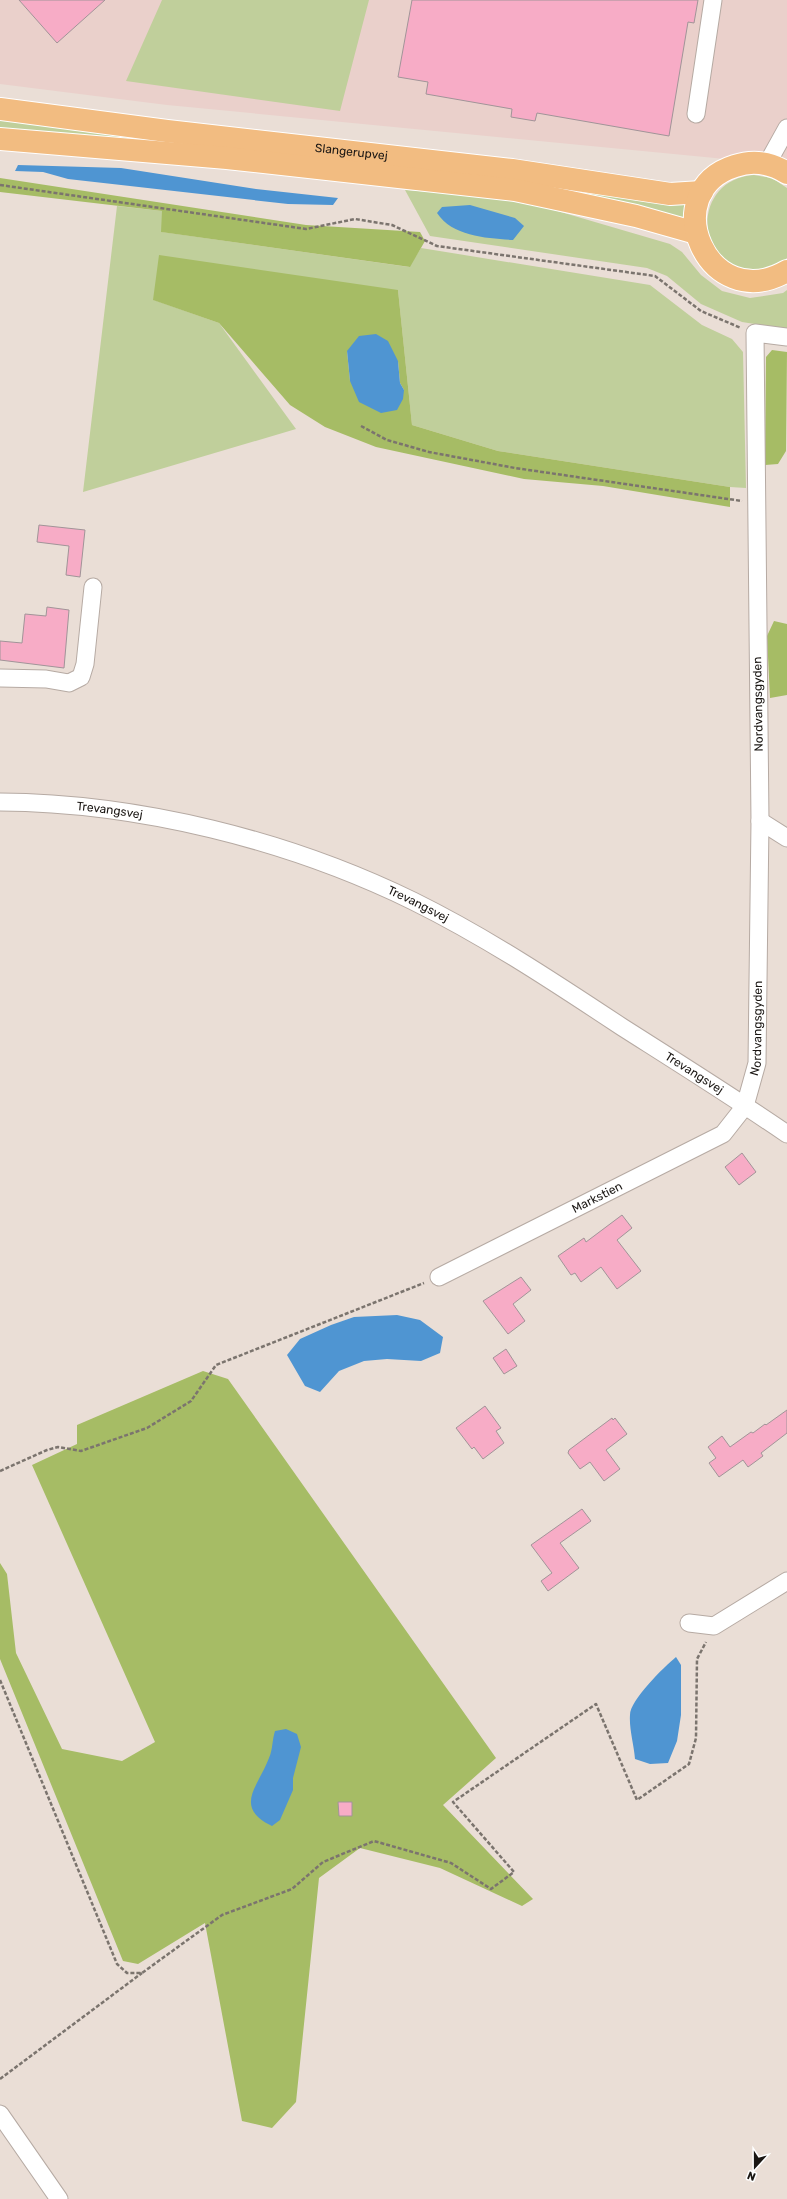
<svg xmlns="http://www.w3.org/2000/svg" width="787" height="2199" font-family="Rubik,sans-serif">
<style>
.industrial{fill:#ead0cb}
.green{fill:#c0cf9b}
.forest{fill:#a6bc65;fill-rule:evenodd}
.water{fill:#4f95d2}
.building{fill:#f7acc6;stroke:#a19498}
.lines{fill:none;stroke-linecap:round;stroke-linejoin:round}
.minor-casing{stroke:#b6aaa3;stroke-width:19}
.major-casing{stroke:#fff;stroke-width:24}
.path{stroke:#7b746e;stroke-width:2.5;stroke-dasharray:4 2;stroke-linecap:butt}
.minor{stroke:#fff;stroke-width:17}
.major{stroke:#f2bc81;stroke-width:22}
.labels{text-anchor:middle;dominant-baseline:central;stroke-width:3;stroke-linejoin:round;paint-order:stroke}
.street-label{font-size:12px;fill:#1a1613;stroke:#fff}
</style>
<rect width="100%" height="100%" fill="#eaded6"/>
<path class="industrial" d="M 0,0 L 787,0 L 787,165 L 167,105 L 0,84 Z"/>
<path class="green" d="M 162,0 L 369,0 L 340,111 L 126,81 Z
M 0,118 L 327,154 L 681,204 L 687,206 L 686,221 L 0,132 Z
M 754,175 L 772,178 L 787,188 L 787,258 C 776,267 766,270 753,269 C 693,269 691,179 754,175 Z
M 405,190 L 513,198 L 670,244 L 682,252 L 701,275 L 722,291 L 750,298 L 783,293 L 787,290 L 787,329 L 742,322 L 701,304 L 667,276 L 647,268 L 430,236 Z
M 117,206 L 162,211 L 162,232 L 409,267 L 421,248 L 650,285 L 702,325 L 732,339 L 743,352 L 746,488 L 730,487 L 498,451 L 412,425 L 398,290 L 154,300 L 219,323 L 296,429 L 83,492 Z"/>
<path class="forest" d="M 0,178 L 306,225 L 420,232 L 425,241 L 410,267 L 161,232 L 162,211 L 0,192 Z
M 159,255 L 398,290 L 412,425 L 498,451 L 730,487 L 730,507 L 603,486 L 524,479 L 376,447 L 325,427 L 290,405 L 219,323 L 153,300 ZM 347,351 L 398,361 L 400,383 L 404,390 L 350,381 Z
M 772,350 L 787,352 L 786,451 L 778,464 L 765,465 L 766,357 Z
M 774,621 L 787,624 L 787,695 L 770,698 L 767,636 Z
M 203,1371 L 228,1379 L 496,1758 L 443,1805 L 533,1899 L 522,1906 L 440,1868 L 360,1848 L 319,1878 L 296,2102 L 272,2128 L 242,2121 L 205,1923 L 138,1964 L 123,1961 L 0,1659 L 0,1563 L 7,1574 L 16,1653 L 62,1749 L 122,1761 L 155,1742 L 32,1465 L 77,1444 L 77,1425 Z"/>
<path class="water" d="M 18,165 L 121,168 L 256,189 L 338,198 L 333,205 L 288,204 L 68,179 L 43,172 L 15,171 Z
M 470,205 L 515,218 L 524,226 L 513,240 C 487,238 453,237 437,213 L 442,207 Z
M 376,334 L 388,341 L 398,361 L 400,383 L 404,390 L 403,399 L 397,410 L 381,413 L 359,402 L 350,381 L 347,351 L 359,336 Z
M 397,1315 L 420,1320 L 443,1337 L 440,1353 L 421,1361 L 387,1359 L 364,1361 L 339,1371 L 320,1392 L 305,1386 L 287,1355 L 300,1339 L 331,1325 L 354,1317 Z
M 676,1657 L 681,1665 L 681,1715 L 677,1741 L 668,1763 L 650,1764 L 635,1759 C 634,1745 629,1729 630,1715 C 630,1700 664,1667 676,1657 Z
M 286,1729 L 297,1734 L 301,1747 L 293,1778 L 293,1790 L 280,1820 L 272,1826 C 233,1807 258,1787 269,1758 C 273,1749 272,1740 275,1731 Z"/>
<path class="building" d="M 19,0 L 105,0 L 57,43 Z
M 412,0 L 698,0 L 694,23 L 688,22 L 669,136 L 537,113 L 535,121 L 511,117 L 512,109 L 426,94 L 428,82 L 398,77 Z
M 39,525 L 85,530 L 80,577 L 66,575 L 69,546 L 37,542 Z
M 47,607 L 69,610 L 64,668 L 0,660 L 0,641 L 22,643 L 25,614 L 46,616 Z
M 742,1153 L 756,1172 L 739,1185 L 725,1167 Z
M 622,1215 L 632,1228 L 617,1240 L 641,1271 L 617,1289 L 601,1267 L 581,1282 L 575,1273 L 571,1275 L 558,1256 L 584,1238 L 586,1242 Z
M 521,1277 L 531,1290 L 513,1304 L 525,1321 L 508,1334 L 483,1301 Z
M 506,1349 L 517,1366 L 504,1374 L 493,1358 Z
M 485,1406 L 501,1428 L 496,1431 L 504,1443 L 483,1459 L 474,1447 L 472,1449 L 456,1428 Z
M 787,1410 L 787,1433 L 761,1453 L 763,1456 L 748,1467 L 743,1460 L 719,1477 L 709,1463 L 716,1458 L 708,1447 L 722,1436 L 730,1447 L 751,1432 L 753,1433 L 765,1424 L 766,1425 Z
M 612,1418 L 613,1420 L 615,1418 L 627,1434 L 606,1450 L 620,1469 L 604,1481 L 590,1462 L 580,1469 L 568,1453 L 569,1450 Z
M 582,1509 L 591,1521 L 560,1543 L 579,1568 L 548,1591 L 541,1581 L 552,1573 L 531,1545 Z
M 338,1802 L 352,1802 L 352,1816 L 339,1816 Z"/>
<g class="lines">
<defs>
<g id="minor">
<path d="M 696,114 L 713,0"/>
<path d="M 767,164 L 787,128"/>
<path d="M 0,678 L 46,679 L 69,683 L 81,677 L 85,664 L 93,587"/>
<path id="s1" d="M 0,802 C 139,803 288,840 413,901 C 486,937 554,982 622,1027 C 677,1062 733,1097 787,1134"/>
<path d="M 760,821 L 787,838"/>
<path id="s2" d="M 439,1277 L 723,1134 L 745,1106 L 757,1063 L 760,821 L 755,333 L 787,337"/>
<path d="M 689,1623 L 714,1626 L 787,1581"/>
<path d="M 0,2114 L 59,2199"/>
</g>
<g id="major">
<path id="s3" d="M 0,109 L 167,131 L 512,170 L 670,194 L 702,192"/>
<path d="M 0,139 L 227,158 L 515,190 L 636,216 L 696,233"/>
<path d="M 787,173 C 771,163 753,160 735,166 C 655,191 707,317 787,271"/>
</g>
</defs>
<use href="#minor" class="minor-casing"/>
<use href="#major" class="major-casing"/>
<path class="path" d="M 0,185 L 306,229 L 355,219 L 392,225 L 437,246 L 655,276 L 701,311 L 741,328
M 361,426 L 387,440 L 429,452 L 515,468 L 742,501
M 0,1471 L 47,1450 L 58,1447 L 81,1451 L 147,1428 L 191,1401 L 216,1365 L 424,1283
M 0,1680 L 117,1964 L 127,1973 L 142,1973 L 222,1915 L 292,1889 L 323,1862 L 374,1841 L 451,1863 L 491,1889 L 514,1872 L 453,1802 L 596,1704 L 637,1800 L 689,1764 L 696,1738 L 697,1659 L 706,1642
M 0,2079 L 142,1973"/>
<use href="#minor" class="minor"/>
<use href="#major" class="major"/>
</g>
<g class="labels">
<g class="street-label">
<text stroke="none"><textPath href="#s3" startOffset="354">Slangerupvej</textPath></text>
<text transform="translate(758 704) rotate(-91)">Nordvangsgyden</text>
<text stroke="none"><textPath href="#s1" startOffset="110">Trevangsvej</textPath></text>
<text stroke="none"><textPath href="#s1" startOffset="434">Trevangsvej</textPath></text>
<text stroke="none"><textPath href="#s2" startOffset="433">Nordvangsgyden</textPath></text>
<text stroke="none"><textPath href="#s1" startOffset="758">Trevangsvej</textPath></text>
<text stroke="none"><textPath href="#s2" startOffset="177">Markstien</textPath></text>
</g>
</g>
<g transform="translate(755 2167) rotate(201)" stroke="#ffffff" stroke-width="3" paint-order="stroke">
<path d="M0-3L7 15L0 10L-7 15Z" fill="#1a1613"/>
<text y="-6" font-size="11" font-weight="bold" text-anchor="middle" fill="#1a1613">N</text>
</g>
</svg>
